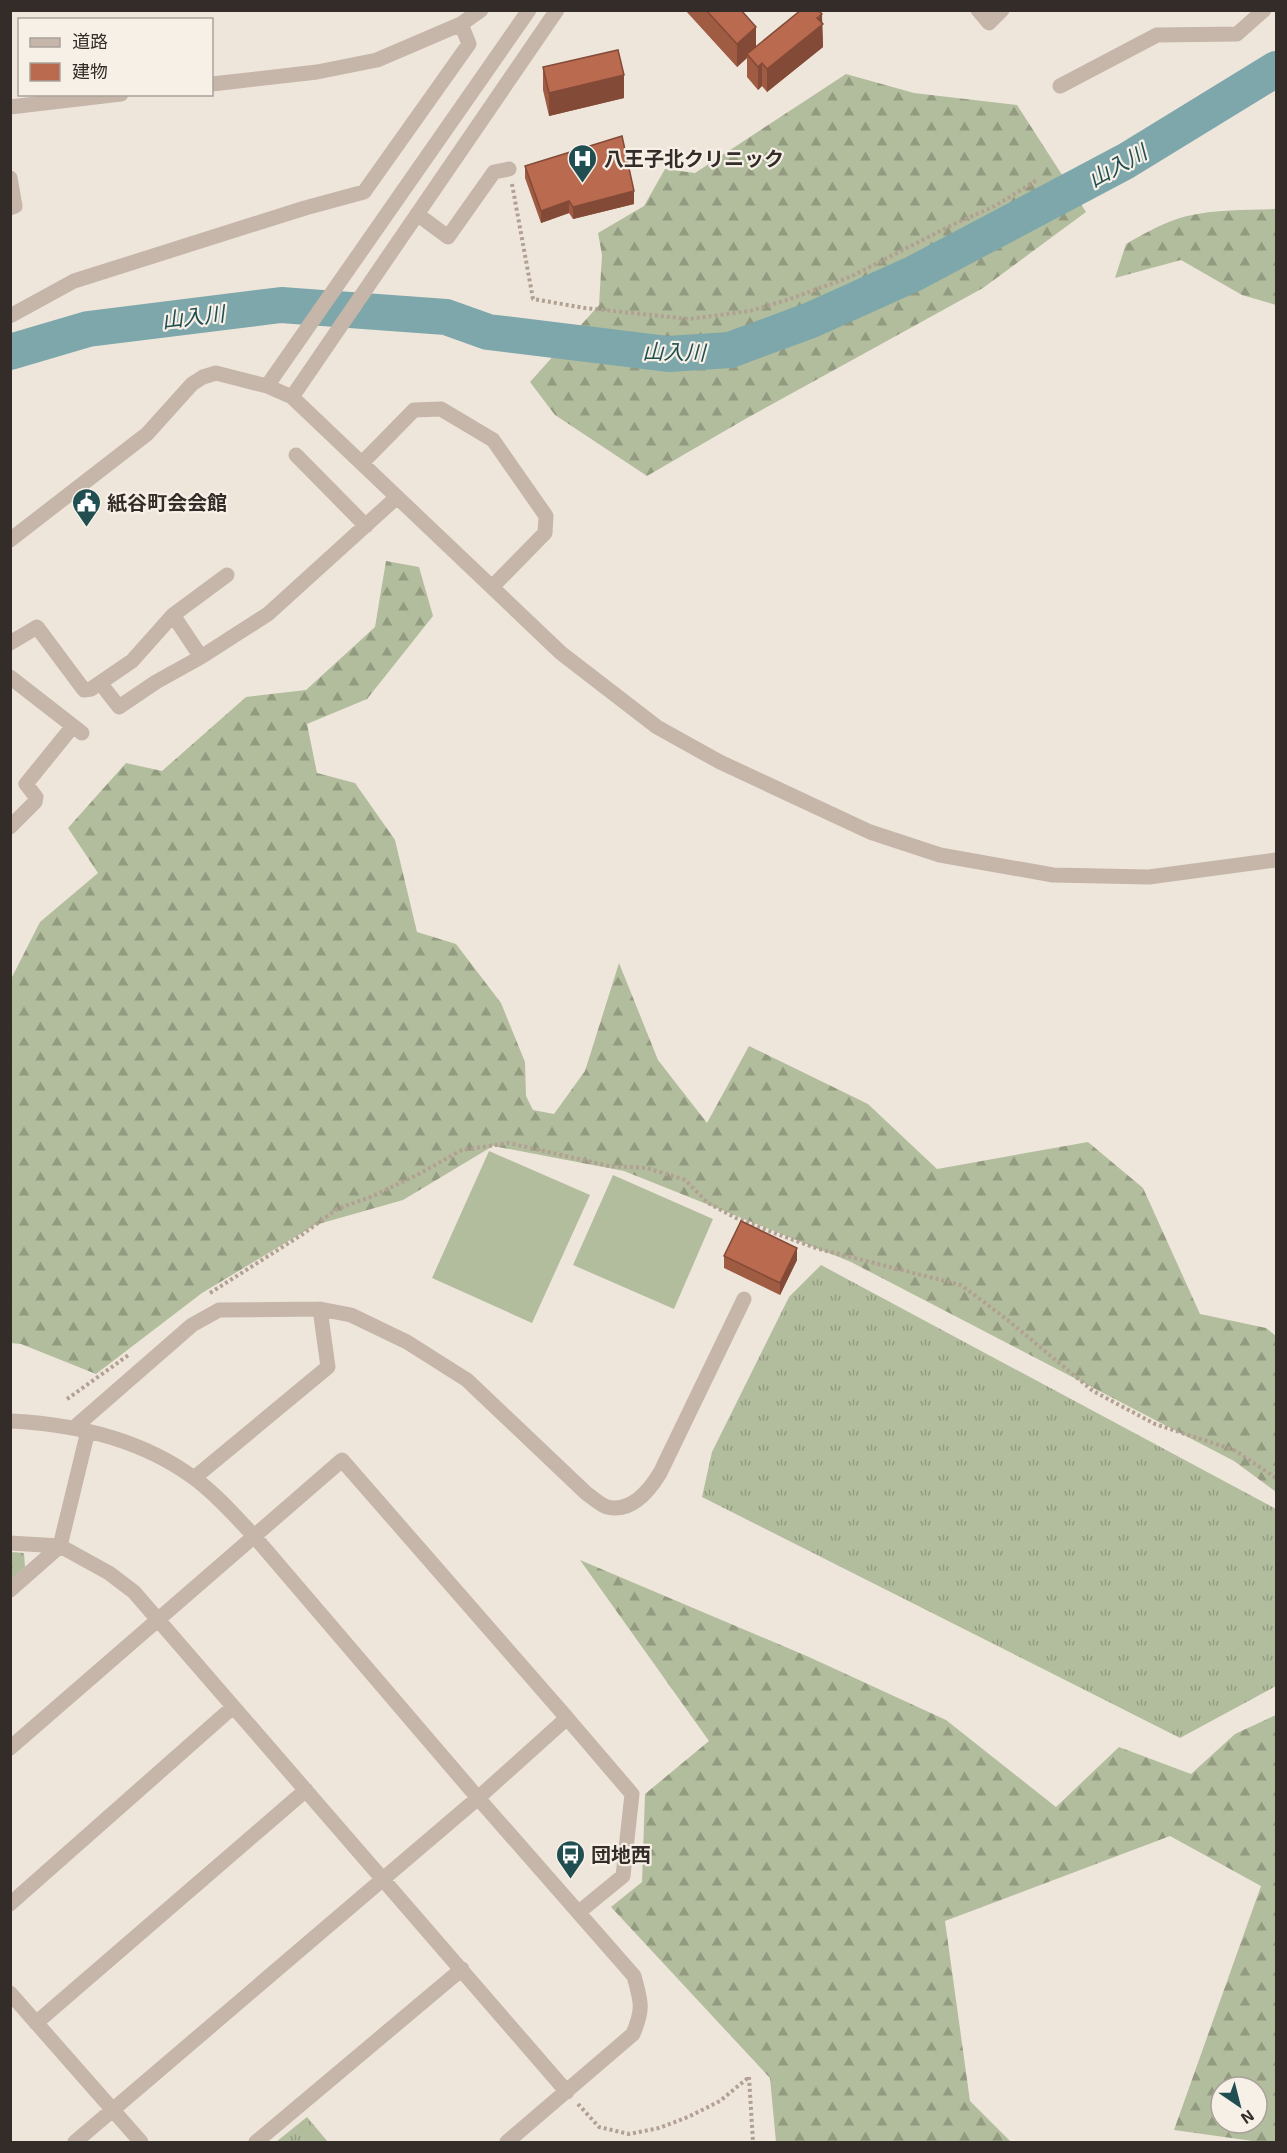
<svg xmlns="http://www.w3.org/2000/svg" width="1287" height="2153" font-family="'Exo 2','Noto Sans JP',sans-serif">
<style>
.grass{fill:url(#grass-tufts)}
.forest{fill:url(#forest-firs);fill-rule:evenodd}
.pitch{fill:#b2bd9d}
.lines{fill:none;stroke-linecap:round;stroke-linejoin:round}
.river{stroke:#7da7aa;stroke-width:36}
.path{stroke:#b2a193;stroke-width:4;stroke-dasharray:3 3;stroke-linecap:butt}
.minor{stroke:#c6b6a9;stroke-width:15}
.wall{fill:#a05b43}
.shaded-wall{fill:#824a37}
.building{fill:#ba6a4e;stroke:#824a37;stroke-width:1.5}
.labels{text-anchor:middle;dominant-baseline:central;stroke-width:4.5;stroke-linejoin:round;paint-order:stroke}
.poi-label{font-size:20px;font-weight:bold;fill:#342c28;stroke:#f7f0e7;text-anchor:start}
.water-label{font-size:21px;font-style:italic;fill:#214e51;stroke:#f7f0e7}
</style>
<defs>
<pattern id="grass-tufts" width="24" height="20" patternUnits="userSpaceOnUse" patternTransform="scale(1.5)"><rect width="24" height="20" fill="#b2bd9d"/><path d="M3 7l-1-3M5 7V3M7 7l1-3M15 17l-1-3M17 17v-4M19 17l1-3" fill="none" stroke="#929a80"/></pattern>
<pattern id="forest-firs" width="22" height="20" patternUnits="userSpaceOnUse" patternTransform="scale(1.5)"><rect width="22" height="20" fill="#b2bd9d"/><path d="M5 1l3.5 6h-7zM16 11l3.5 6h-7z" fill="#929a80"/></pattern>
</defs>
<rect width="100%" height="100%" fill="#efe6db"/>
<path class="grass" d="M 821,1265 L 1276,1509 L 1276,1686 L 1180,1738 L 702,1497 L 712,1452 L 789,1297 Z
M 11,1552 L 24,1553 L 25,1567 L 11,1579 Z
M 307,2117 L 328,2142 L 276,2142 Z"/>
<path class="forest" d="M 846,74 L 914,93 L 1017,105 L 1086,212 L 983,288 L 747,418 L 647,476 L 555,415 L 530,382 L 599,305 L 602,255 L 598,233 L 644,206 L 665,169 L 695,173 Z
M 1276,209 L 1276,305 L 1242,295 L 1181,260 L 1115,278 L 1126,244 C 1145,233 1166,221 1187,216 C 1216,209 1247,210 1276,209 Z
M 386,561 L 419,567 L 433,616 L 367,699 L 307,724 L 317,773 L 355,783 L 395,840 L 417,932 L 456,944 L 501,1003 L 525,1062 L 526,1096 L 533,1110 L 554,1114 L 585,1071 L 619,963 L 658,1060 L 707,1123 L 749,1046 L 868,1104 L 937,1169 L 1088,1142 L 1143,1188 L 1200,1314 L 1266,1328 L 1276,1336 L 1276,1492 L 1234,1461 L 851,1262 L 624,1171 L 493,1146 L 403,1200 L 315,1225 L 202,1293 L 96,1374 L 21,1344 L 11,1343 L 11,979 L 40,922 L 98,873 L 68,828 L 126,763 L 162,771 L 246,697 L 306,690 L 375,627 Z
M 580,1560 L 809,1657 L 946,1720 L 1056,1807 L 1119,1747 L 1191,1774 L 1235,1734 L 1276,1715 L 1276,2142 L 1260,2142 L 1174,2130 L 1261,1886 L 1170,1836 L 945,1921 L 970,2101 L 1011,2142 L 776,2142 L 770,2078 L 611,1907 L 642,1882 L 645,1794 L 709,1741 ZM 1221,2087 L 1257,2087 L 1257,2123 L 1221,2123 Z"/>
<path class="pitch" d="M 489,1151 L 590,1195 L 532,1323 L 432,1278 Z
M 613,1175 L 713,1219 L 674,1309 L 573,1265 Z"/>
<g class="lines">
<path class="river" d="M 10,352 L 88,329 L 281,305 L 446,317 L 488,332 L 668,354 L 730,350 L 811,320 L 913,274 L 1126,161 L 1276,69"/>
<path class="path" d="M 512,184 L 533,299 L 585,308 L 689,319 L 750,311 L 790,299 L 850,277 L 952,225 L 995,206 L 1037,180
M 210,1293 L 303,1234 L 337,1209 L 373,1196 L 417,1175 L 462,1150 L 509,1143 L 609,1166 L 647,1168 L 685,1180 L 708,1203 L 736,1218 L 777,1234 L 819,1249 L 961,1285 L 1005,1318 L 1093,1391 L 1155,1424 L 1234,1450 L 1276,1478
M 67,1399 L 130,1354
M 749,2077 L 753,2142
M 578,2104 L 599,2127 L 629,2134 L 659,2128 L 688,2117 L 720,2101 L 749,2077"/>
<path class="minor" d="M 978,10 L 989,23 L 1002,10
M 212,84 L 317,72 L 377,60 L 461,24 L 481,10
M 1060,86 L 1157,35 L 1237,34 L 1264,10
M 10,107 L 121,94
M 10,178 L 15,206 L 10,208
M 417,214 L 448,237 L 494,172 L 509,169
M 10,316 L 74,281 L 305,208 L 364,192 L 469,44 L 461,24
M 267,386 L 529,10
M 292,397 L 557,10
M 296,455 L 366,526
M 362,463 L 414,410 L 441,409 L 493,440 L 546,516 L 545,533 L 492,587
M 10,540 L 147,434 L 192,384 L 203,377 L 216,373 L 267,386 L 292,397 L 561,653 L 657,727 L 720,762 L 870,832 L 940,855 L 1053,875 L 1149,877 L 1276,860
M 173,615 L 201,657
M 10,643 L 37,627 L 84,690 L 91,689 L 132,661 L 173,615 L 227,575
M 10,677 L 82,733
M 101,684 L 119,707 L 156,682 L 201,657 L 268,614 L 397,497
M 10,827 L 35,802 L 36,797 L 26,784 L 73,726
M 10,1421 C 75,1424 141,1439 194,1478 C 216,1494 235,1516 254,1536 L 478,1798 L 634,1976 C 641,2002 644,2008 633,2034 L 507,2142
M 75,1427 L 192,1325 L 219,1310 L 320,1309 L 351,1315 L 407,1342 L 467,1380 L 586,1493 C 592,1497 600,1505 607,1507 C 631,1513 649,1491 660,1473 L 744,1299
M 194,1478 L 328,1367 L 320,1309
M 10,1543 L 60,1546 L 109,1573 L 134,1592 L 567,2092
M 10,1590 L 60,1546 L 88,1431
M 567,1718 L 632,1794 L 623,1876 L 579,1912
M 10,1748 L 342,1460 L 567,1718 L 478,1798 L 75,2142
M 10,1904 L 233,1707
M 10,1993 L 141,2142
M 36,2023 L 306,1790
M 256,2142 L 462,1969"/>
</g>
<path class="wall" d="M 685,10 L 741,10 L 756,47 L 822,23 L 823,47 L 767,92 L 762,86 L 758,90 L 747,77 L 747,58 L 737,67 Z
M 543,67 L 624,98 L 549,116 L 543,90 Z
M 525,166 L 634,204 L 573,219 L 569,213 L 541,223 L 525,178 Z
M 724,1256 L 797,1260 L 780,1295 L 724,1268 Z"/>
<path class="shaded-wall" d="M 822,14 L 823,47 L 767,92 L 767,69 Z
M 756,27 L 756,50 L 747,54 L 747,58 L 737,67 L 737,44 Z
M 762,63 L 762,86 L 758,90 L 758,67 Z
M 624,75 L 624,98 L 549,116 L 549,93 Z
M 634,191 L 634,204 L 573,219 L 573,207 Z
M 569,201 L 569,213 L 541,223 L 541,211 Z
M 797,1248 L 797,1260 L 780,1295 L 780,1283 Z"/>
<path class="building" d="M 706,10 L 741,10 L 756,27 L 737,44 Z
M 801,10 L 818,10 L 822,14 L 817,18 L 823,24 L 767,69 L 762,63 L 758,67 L 747,54 Z
M 618,50 L 624,75 L 549,93 L 543,67 Z
M 622,136 L 634,191 L 573,207 L 569,201 L 541,211 L 525,166 Z
M 741,1221 L 797,1248 L 780,1283 L 724,1256 Z"/>
<defs>
<symbol id="hospital-pin" viewBox="-11 -11 22 30"><path d="M0 17L-7.5 6A9.5 9.5 0 1 1 7.5 6Z" fill="#214e51" stroke="#f7f0e7"/><path d="M-5-5h3v3.5h4V-5h3V5h-3V1.5h-4V5h-3Z" fill="#fff"/></symbol>
<symbol id="civic-pin" viewBox="-11 -11 22 30"><path d="M0 17L-7.5 6A9.5 9.5 0 1 1 7.5 6Z" fill="#214e51" stroke="#f7f0e7"/><path d="M-.6-6.5H3V-4.5H.6V-3L4-1V1h2V6H-6V1h2V-1L-.6-3ZM-1.2 2.5V6h2.4V2.5Z" fill="#fff"/></symbol>
<symbol id="bus-pin" viewBox="-11 -11 22 30"><path d="M0 17L-7.5 6A9.5 9.5 0 1 1 7.5 6Z" fill="#214e51" stroke="#f7f0e7"/><path d="M-5-6H5V4H4V6H2V4H-2V6H-4V4H-5ZM-3.5-4V0h7V-4ZM-3.5 1.2v1.5H-2V1.2ZM2 1.2v1.5H3.5V1.2Z" fill="#fff"/></symbol>
</defs>
<g fill-rule="evenodd">
<use href="#hospital-pin" x="566" y="142" width="33" height="45"/>
<use href="#civic-pin" x="70" y="486" width="33" height="45"/>
<use href="#bus-pin" x="554" y="1838" width="33" height="45"/>
</g>
<g class="labels">
<g class="poi-label">
<text x="604" y="158">八王子北クリニック</text>
<text x="107" y="502">紙谷町会会館</text>
<text x="591" y="1854">団地西</text>
</g>
<g class="water-label">
<text transform="translate(1117 165) rotate(-29)">山入川</text>
<text transform="translate(193 316) rotate(-7)">山入川</text>
<text transform="translate(674 351) rotate(1)">山入川</text>
</g>
</g>
<rect width="1287" height="2153" fill="none" stroke="#342c28" stroke-width="24"/>
<rect x="18" y="18" width="195" height="78" fill="#f7f0e7" stroke="#a9a29b" stroke-width="1.5"/>
<rect x="30" y="38" width="30" height="9" fill="#c6b6a9" stroke="#a9a29b" stroke-width="1.5"/>
<text x="72" y="48" font-size="18" fill="#342c28">道路</text>
<rect x="30" y="63" width="30" height="18" fill="#ba6a4e" stroke="#a9a29b" stroke-width="1.5"/>
<text x="72" y="78" font-size="18" fill="#342c28">建物</text>
<g transform="translate(1239 2105) rotate(145)"><circle r="28" fill="#f7f0e7" stroke="#a9a29b" stroke-width="1.5"/>
<path d="M0-4.5L10 22L0 15L-10 22Z" fill="#214e51"/>
<text y="-9" font-size="16" font-weight="bold" text-anchor="middle" fill="#342c28">N</text>
</g>
</svg>
